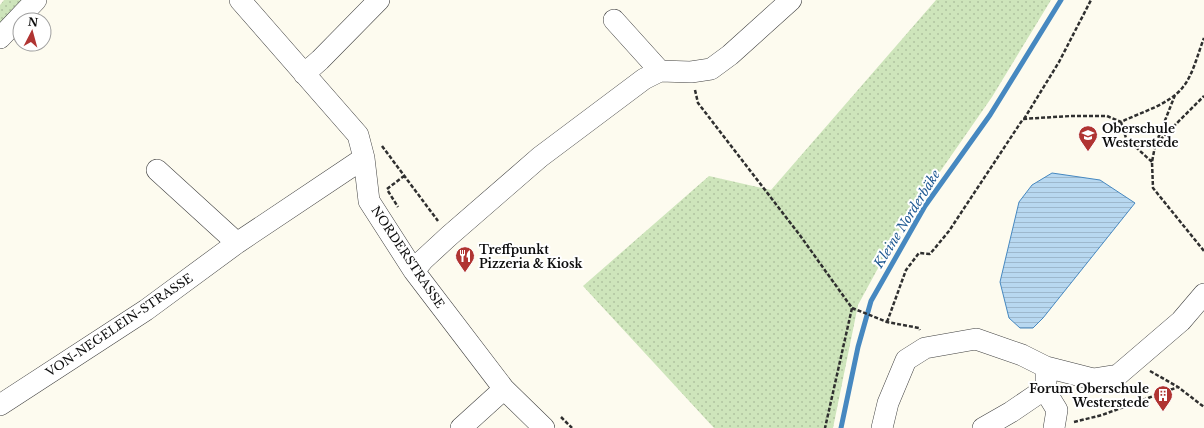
<svg xmlns="http://www.w3.org/2000/svg" width="1204" height="428" font-family="'Libre Baskerville',serif">
<style>
.grass{fill:url(#grass-dots)}
.water{fill:url(#water-rules);stroke:#4688c0}
.lines{fill:none;stroke-linecap:round;stroke-linejoin:round}
.stream{stroke:#4688c0;stroke-width:5}
.minor-casing{stroke:#404040;stroke-width:22}
.path{stroke:#2f2f2f;stroke-width:2.5;stroke-dasharray:4 2;stroke-linecap:butt}
.minor{stroke:#fff;stroke-width:21}
.labels{text-anchor:middle;dominant-baseline:central;stroke-width:4;stroke-linejoin:round;paint-order:stroke}
.poi-label{font-size:12px;font-weight:bold;fill:#0d0d0d;stroke:#fff;text-anchor:start}
.street-label{font-size:12px;fill:#0d0d0d;stroke:#fff}
.water-label{font-size:13px;font-style:italic;fill:#225b93;stroke:#fff}
</style>
<defs>
<pattern id="grass-dots" width="8" height="8" patternUnits="userSpaceOnUse"><rect width="8" height="8" fill="#cee5bb"/><path d="M2 2h.1M6 6h.1" fill="none" stroke="#b0c3a0" stroke-width="1.8" stroke-linecap="round"/></pattern>
<pattern id="water-rules" width="6" height="5" patternUnits="userSpaceOnUse"><rect width="6" height="5" fill="#b8d8f0"/><path d="M0 2.5h6" fill="none" stroke="#9db8cd"/></pattern>
</defs>
<rect width="100%" height="100%" fill="#fdfbef"/>
<path class="grass" d="M 4,0 L 23,0 L 0,24 L 0,5 Z
M 936,0 L 1051,0 L 992,97 L 896,235 L 858,305 L 833,428 L 714,428 L 583,286 L 709,176 L 771,190 Z"/>
<path class="water" d="M 1052,173 L 1100,180 L 1135,203 L 1043,318 L 1033,328 L 1020,328 L 1009,318 L 1000,282 L 1019,202 L 1032,185 Z"/>
<g class="lines">
<path class="stream" d="M 841,428 L 858,347 L 871,301 L 925,206 L 990,115 L 1061,0"/>
<defs>
<path id="minor" d="M 240,0 L 358,135 L 364,158 L 369,201 L 414,271 L 504,389 L 544,428
M 614,20 L 660,71
M 0,38 L 36,0
M 304,74 L 320,60 L 379,0
M 157,170 L 237,243
M 414,271 L 423,260 L 449,236 L 540,157 L 644,79 L 660,71 L 691,72 L 711,69 L 730,55 L 791,0
M 0,405 L 146,310 L 237,243 L 364,158
M 461,428 L 504,389
M 882,428 L 888,403 L 906,360 L 925,348 L 976,339 L 1022,355 L 1046,367
M 983,428 L 1011,412 L 1036,395 L 1046,392
M 1054,428 L 1057,410 L 1046,392 L 1046,367 L 1093,379 L 1118,375 L 1181,321 L 1204,294"/>
</defs>
<use href="#minor" class="minor-casing"/>
<path class="path" d="M 695,90 L 698,103 L 799,234 L 852,308 L 825,428
M 1175,95 L 1155,146 L 1152,162 L 1153,188 L 1204,251
M 1024,119 L 1059,62 L 1091,0
M 1121,122 L 1126,138 L 1152,162
M 1156,144 L 1204,96
M 382,146 L 438,221
M 387,189 L 404,176
M 388,191 L 398,207
M 852,308 L 887,322 L 919,328 L 920,330
M 887,322 L 906,270 L 919,253 L 930,254 L 949,231 L 1023,119 L 1071,116 L 1107,116 L 1121,122 C 1141,112 1169,105 1183,87 C 1193,75 1198,53 1204,38
M 1150,371 L 1178,387 L 1204,407
M 561,417 L 572,428
M 1074,422 L 1102,415 L 1178,387"/>
<use href="#minor" class="minor"/>
</g>
<defs>
<symbol id="school-pin" viewBox="-11 -11 22 30"><path d="M0 17L-7.5 6A9.5 9.5 0 1 1 7.5 6Z" fill="#b03432" stroke="#fff"/><path d="M0-5L7-2L0 1L-7-2ZM-4 1L0 2.5L4 1V4Q0 6-4 4Z" fill="#fff"/></symbol>
<symbol id="restaurant-pin" viewBox="-11 -11 22 30"><path d="M0 17L-7.5 6A9.5 9.5 0 1 1 7.5 6Z" fill="#b03432" stroke="#fff"/><path d="M-5-6h1v4h1v-4h1v4h1v-4h1v5L-1.5 .5V6h-2V.5L-5-1ZM5-6V6H3V1.5H1.5Q1.5-4 5-6Z" fill="#fff"/></symbol>
<symbol id="building-pin" viewBox="-11 -11 22 30"><path d="M0 17L-7.5 6A9.5 9.5 0 1 1 7.5 6Z" fill="#b03432" stroke="#fff"/><path d="M-4-6H4V6H1V3H-1V6H-4ZM-2.5-4.3h1.7v1.8h-1.7ZM.8-4.3h1.7v1.8H.8ZM-2.5-1h1.7V.8h-1.7ZM.8-1h1.7V.8H.8Z" fill="#fff"/></symbol>
</defs>
<g fill-rule="evenodd">
<use href="#school-pin" x="1077" y="124" width="22" height="30"/>
<use href="#restaurant-pin" x="454" y="245" width="22" height="30"/>
<use href="#building-pin" x="1152" y="384" width="22" height="30"/>
</g>
<g class="labels">
<g class="poi-label">
<text x="1102" y="128">Oberschule<tspan x="1102" dy="14">Westerstede</tspan></text>
<text x="479" y="249">Treffpunkt<tspan x="479" dy="14">Pizzeria &amp; Kiosk</tspan></text>
<text x="1149" y="388" text-anchor="end">Forum Oberschule<tspan x="1149" dy="14">Westerstede</tspan></text>
</g>
<g class="street-label">
<text transform="translate(408 257) rotate(56)">NORDERSTRASSE</text>
<text transform="translate(119 325) rotate(-34)">VON-NEGELEIN-STRASSE</text>
</g>
<g class="water-label">
<text transform="translate(907 219) rotate(-58)">Kleine Norderbäke</text>
</g>
</g>
<g transform="translate(32 32) rotate(6)"><circle r="19" fill="#ffffff" stroke="#9e9e9e"/>
<path d="M0-3L7 15L0 10L-7 15Z" fill="#b03432"/>
<text y="-6" font-size="11" font-weight="bold" text-anchor="middle" fill="#0d0d0d">N</text>
</g>
</svg>
